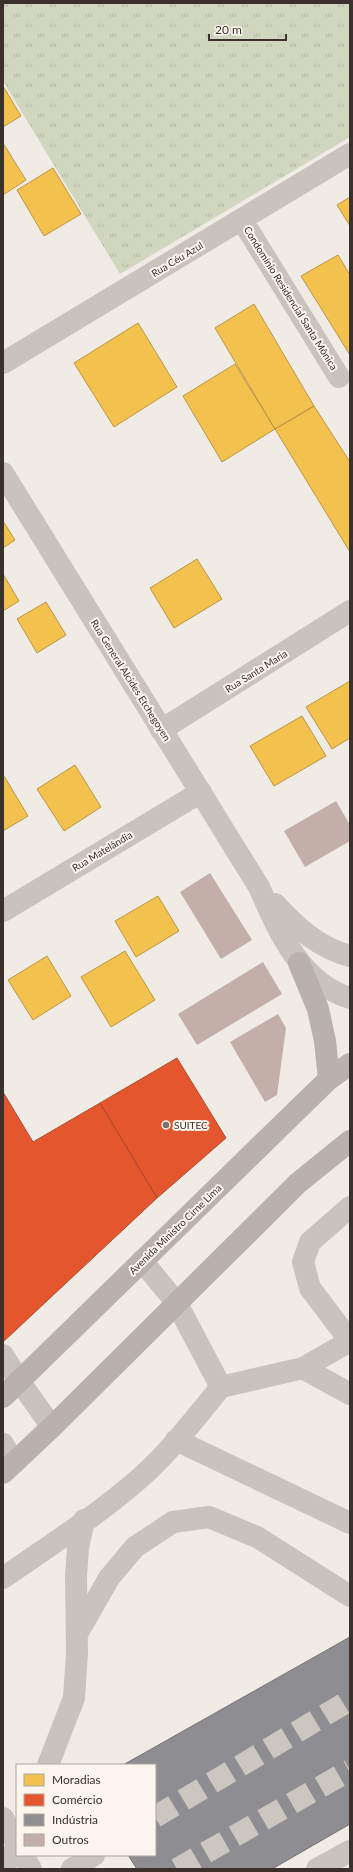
<svg xmlns="http://www.w3.org/2000/svg" width="353" height="1872" font-family="Lato,sans-serif">
<style>
.grass{fill:url(#grass-tufts)}
.homes{fill:#f2c14e;stroke:#bb9644}
.shops{fill:#e4572e;stroke:#b14b2d}
.industry{fill:#8d8d92;stroke:#747173}
.building{fill:#c3afa7}
.lines{fill:none;stroke-linecap:round;stroke-linejoin:round}
.minor-tunnel{stroke:#ccc6c0;stroke-width:22;stroke-dasharray:22 11;stroke-linecap:butt}
.minor{stroke:#c9c3be;stroke-width:22}
.major{stroke:#b8b1ad;stroke-width:22}
.poi-dot{fill:#7a716c;stroke:#fbf5ee;stroke-width:1.5}
.labels{text-anchor:middle;dominant-baseline:central;stroke-width:4;stroke-linejoin:round;paint-order:stroke}
.street-label{font-size:10px;fill:#3b302b;stroke:#fbf5ee}
.poi-label{font-size:10px;fill:#3b302b;stroke:#fbf5ee;text-anchor:start}
</style>
<defs>
<pattern id="grass-tufts" width="24" height="20" patternUnits="userSpaceOnUse"><rect width="24" height="20" fill="#d1d6bf"/><path d="M3 7l-1-3M5 7V3M7 7l1-3M15 17l-1-3M17 17v-4M19 17l1-3" fill="none" stroke="#b4b8a4"/></pattern>
</defs>
<rect width="100%" height="100%" fill="#f0ebe5"/>
<path class="grass" d="M 3,3 L 350,3 L 350,137 L 120,274 L 3,81 Z"/>
<path class="homes" d="M 3,86 L 21,116 L 3,127 Z
M 3,143 L 26,180 L 3,195 Z
M 53,168 L 81,214 L 44,236 L 17,190 Z
M 350,197 L 350,226 L 337,205 Z
M 338,255 L 350,275 L 350,355 L 301,276 Z
M 254,304 L 314,406 L 275,429 L 215,328 Z
M 138,323 L 177,387 L 114,427 L 74,363 Z
M 235,364 L 275,429 L 222,462 L 183,396 Z
M 314,406 L 350,462 L 350,552 L 275,429 Z
M 3,521 L 15,540 L 3,548 Z
M 197,559 L 222,599 L 174,628 L 150,588 Z
M 3,574 L 19,601 L 3,611 Z
M 46,602 L 66,635 L 37,653 L 17,619 Z
M 350,681 L 350,738 L 332,749 L 306,707 Z
M 302,716 L 326,756 L 274,786 L 250,746 Z
M 75,765 L 101,807 L 64,831 L 37,789 Z
M 4,776 L 28,816 L 3,831 L 3,777 Z
M 158,896 L 179,931 L 136,957 L 115,921 Z
M 125,951 L 155,1000 L 111,1027 L 81,977 Z
M 47,956 L 71,996 L 33,1020 L 8,980 Z"/>
<path class="shops" d="M 177,1058 L 226,1138 L 157,1198 L 100,1103 Z
M 3,1092 L 33,1142 L 100,1103 L 157,1198 L 3,1342 Z"/>
<path class="industry" d="M 350,1637 L 350,1824 L 272,1869 L 137,1869 L 128,1855 L 155,1855 L 155,1765 L 123,1765 Z"/>
<path class="building" d="M 336,801 L 350,825 L 350,841 L 305,867 L 284,831 Z
M 210,873 L 252,940 L 221,959 L 180,892 Z
M 263,962 L 282,994 L 197,1045 L 178,1014 Z
M 278,1014 L 286,1028 L 277,1095 L 265,1102 L 230,1042 Z"/>
<g class="lines">
<path class="minor-tunnel" d="M 155,1817 L 350,1700
M 177,1869 L 350,1770"/>
<path class="minor" d="M 242,220 L 339,377
M 3,363 L 350,154
M 3,473 L 259,887 C 278,930 300,983 350,998
M 161,730 L 350,611
M 275,904 C 296,927 319,948 350,956
M 3,911 L 201,792
M 350,1207 L 310,1242 L 303,1262 L 310,1288 L 350,1341
M 3,1355 L 20,1382 L 52,1427
M 303,1368 L 350,1394
M 221,1387 L 303,1368 L 350,1341
M 176,1440 L 350,1523
M 3,1444 L 14,1463
M 3,1578 C 49,1546 98,1515 140,1478 C 170,1452 195,1418 221,1387 L 176,1302 L 142,1261
M 77,1634 L 109,1578 L 135,1547 L 173,1522 L 209,1517 L 257,1537 L 350,1596
M 48,1765 L 74,1698 L 77,1653 L 76,1576 L 78,1548 L 84,1520
M 3,1818 L 17,1844
M 23,1855 L 31,1869
M 3,1868 L 17,1847
M 72,1869 L 94,1855
M 317,1869 L 350,1851"/>
<path class="major" d="M 299,963 L 318,1009 L 325,1041 L 329,1079
M 3,1397 L 329,1079 L 350,1064
M 3,1473 L 52,1427 L 298,1183 L 350,1141"/>
</g>
<circle class="poi-dot" cx="166" cy="1125" r="4"/>
<g class="labels">
<g class="street-label">
<text transform="translate(177 259) rotate(-31)">Rua Céu Azul</text>
<text transform="translate(291 298) rotate(58)">Condomínio Residencial Santa Mônica</text>
<text transform="translate(256 671) rotate(-32)">Rua Santa Maria</text>
<text transform="translate(131 680) rotate(58)">Rua General Alcides Etchegoyen</text>
<text transform="translate(102 851) rotate(-31)">Rua Matelândia</text>
<text transform="translate(175 1229) rotate(-44)">Avenida Ministro Cirne Lima</text>
</g>
<g class="poi-label">
<text x="174" y="1125">SUITEC</text>
</g>
</g>
<rect width="353" height="1872" fill="none" stroke="#3b302b" stroke-width="8"/>
<rect x="16" y="1764" width="140" height="92" fill="#fbf5ee" stroke="#aea6a0"/>
<rect x="24" y="1774" width="20" height="12" fill="#f2c14e" stroke="#aea6a0"/>
<text x="52" y="1784" font-size="12" fill="#3b302b">Moradias</text>
<rect x="24" y="1794" width="20" height="12" fill="#e4572e" stroke="#aea6a0"/>
<text x="52" y="1804" font-size="12" fill="#3b302b">Comércio</text>
<rect x="24" y="1814" width="20" height="12" fill="#8d8d92" stroke="#aea6a0"/>
<text x="52" y="1824" font-size="12" fill="#3b302b">Indústria</text>
<rect x="24" y="1834" width="20" height="12" fill="#c3afa7" stroke="#aea6a0"/>
<text x="52" y="1844" font-size="12" fill="#3b302b">Outros</text>
<path d="M209 34v6h77v-6" fill="none" stroke="#3b302b" stroke-width="2"/>
<text x="215" y="34" font-size="12" fill="#3b302b" stroke="#fbf5ee" stroke-width="3" paint-order="stroke">20 m</text>
</svg>
